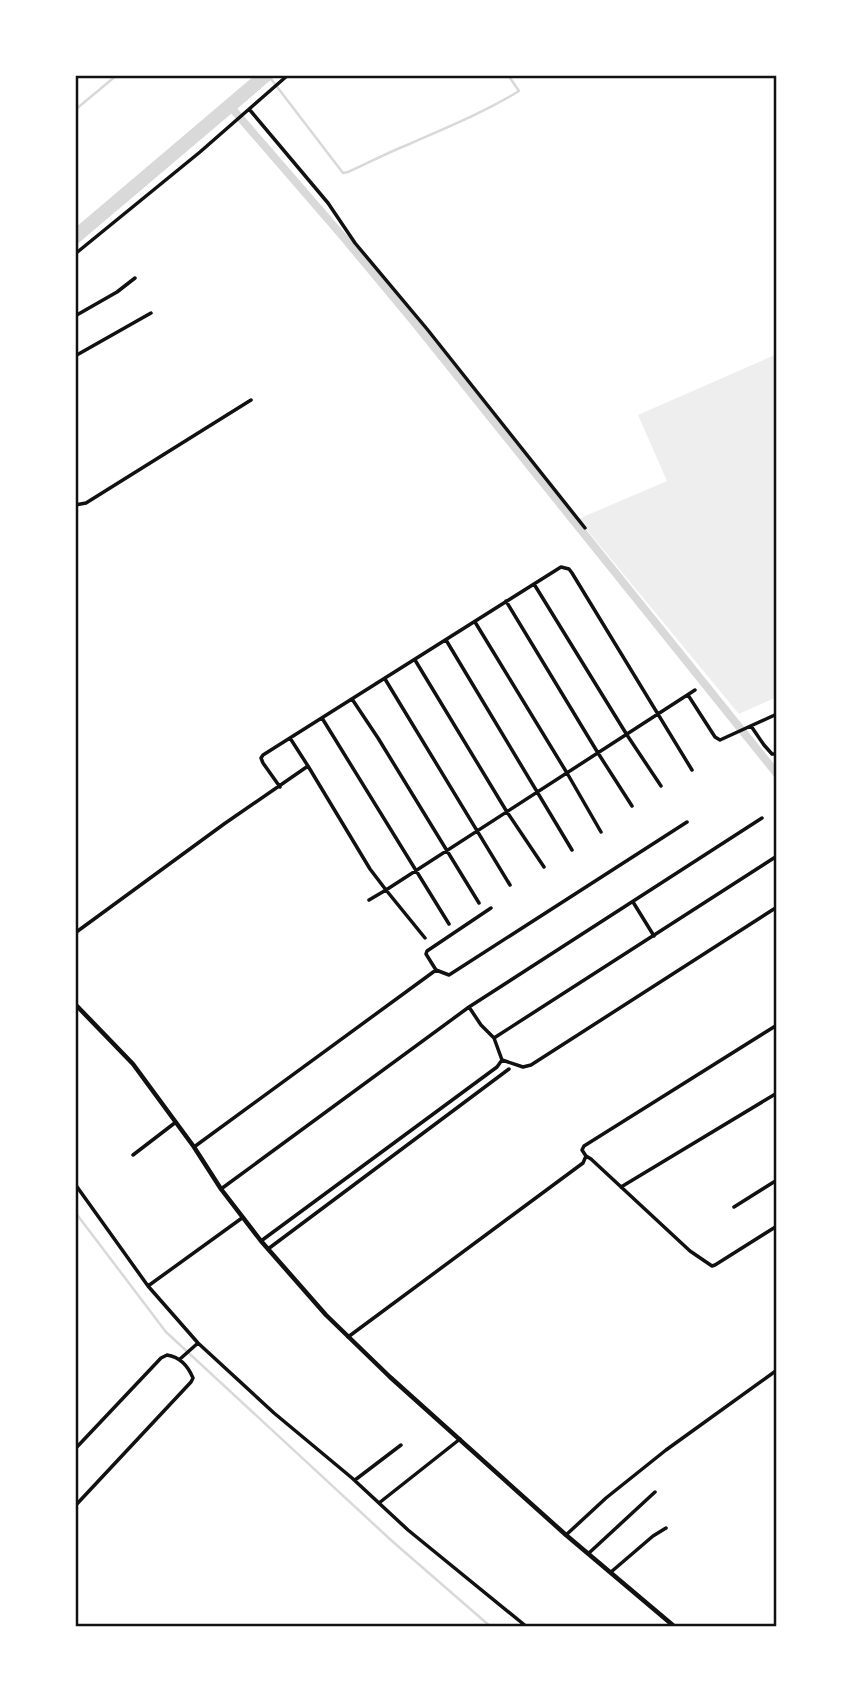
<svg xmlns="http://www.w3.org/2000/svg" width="852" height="1702" font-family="Bitter,serif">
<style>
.green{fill:#eee}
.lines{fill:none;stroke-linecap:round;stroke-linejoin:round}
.stream{stroke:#d9d9d9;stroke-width:2.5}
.canal{stroke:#d9d9d9;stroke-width:8}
.river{stroke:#d9d9d9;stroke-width:14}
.minor{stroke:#111;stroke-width:3.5}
.tertiary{stroke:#111;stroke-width:4.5}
.neatline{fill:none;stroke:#111;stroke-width:2.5}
</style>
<rect width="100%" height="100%" fill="#fff"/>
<path class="green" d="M 777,354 L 777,697 L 739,714 L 578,519 L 667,481 L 638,415 Z"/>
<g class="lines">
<path class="stream" d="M 268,75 L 343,173 L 348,172 C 368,163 387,153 407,145 C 445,128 483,113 519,91 L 508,75
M 75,110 L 117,75
M 75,1212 L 166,1332 L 392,1541 L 491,1627"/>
<path class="canal" d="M 230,106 L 345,239 L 414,322 L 777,774"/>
<path class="river" d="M 75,237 L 266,75"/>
<path class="minor" d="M 249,109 L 328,203 L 355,243 L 427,329 L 585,528
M 75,254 L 200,152 L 288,75
M 75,316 L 117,292 L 135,278
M 75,356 L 151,313
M 75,505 L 86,503 L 251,400
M 534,584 L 627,735 L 661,786
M 506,601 L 598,753 L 632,806
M 475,622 L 567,773 L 601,832
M 446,640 L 572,850
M 415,660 L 507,812 L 544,867
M 385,679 L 510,885
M 688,695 L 715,737 L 720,740 L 777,714
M 352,699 L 378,738 L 479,903
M 322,718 L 449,924
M 751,726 L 764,745 L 772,754 L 777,754
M 308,766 L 370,869 L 386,890 L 695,690
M 280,787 L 263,763 L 261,758 L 263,755 L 561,567 L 569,569 L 572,573 L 692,770
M 369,900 L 386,890 L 425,938
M 633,902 L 654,936
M 491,908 L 427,951 L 426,954 L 436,970 L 449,975 L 687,822
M 75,933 L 224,824 L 308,766 L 290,738
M 494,1038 L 777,856
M 502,1060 L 523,1067 L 531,1065 L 777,907
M 194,1147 L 436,970
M 133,1155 L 176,1122
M 586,1156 L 591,1159 L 690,1251 L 712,1266 L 715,1265 L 777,1226
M 75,1184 L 148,1286 L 198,1343 L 274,1413 L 352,1478 L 408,1530 L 527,1627
M 621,1187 L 777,1093
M 221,1189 L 469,1007
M 734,1207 L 777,1180
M 261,1241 L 497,1067 L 502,1060 L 494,1038 L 481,1025 L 469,1007 L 762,818
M 268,1249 L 509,1069
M 148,1286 L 242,1218
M 348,1337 L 583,1163 L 586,1156 L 582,1150 L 584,1146 L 777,1025
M 180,1359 L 198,1343
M 75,1449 L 161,1358 L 167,1355 C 180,1357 188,1366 193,1378 L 191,1382 L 75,1506
M 355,1480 L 401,1445
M 379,1503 L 460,1439
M 566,1535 L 606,1498 L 666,1450 L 777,1370
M 589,1553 L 655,1492
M 611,1572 L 653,1536 L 666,1528"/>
<path class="tertiary" d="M 75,1004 L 133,1064 L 194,1147 L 221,1189 L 261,1241 L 326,1315 L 390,1377 L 566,1535 L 675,1627"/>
</g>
<rect width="852" height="1702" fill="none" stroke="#ffffff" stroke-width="154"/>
<rect x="77" y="77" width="698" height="1548" class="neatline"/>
</svg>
